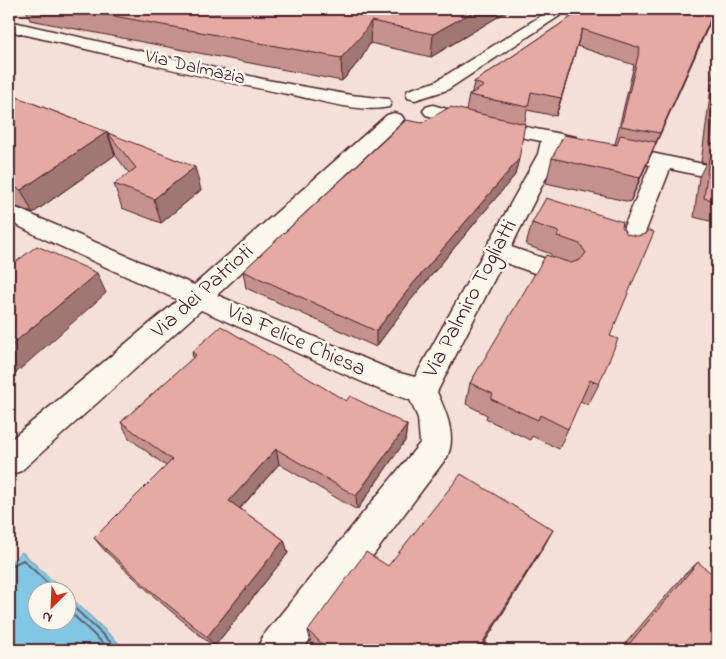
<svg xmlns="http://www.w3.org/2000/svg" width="726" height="659" font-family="'Indie Flower',sans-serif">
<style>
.water{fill:#81c6e2;stroke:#6b8399}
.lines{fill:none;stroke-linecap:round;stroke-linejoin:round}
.shore{stroke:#606274;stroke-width:2}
.minor-casing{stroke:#4a1f2b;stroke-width:3}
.minor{fill:#fbf7ec;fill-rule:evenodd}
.wall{fill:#c5928d;stroke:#4a1f2b}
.shaded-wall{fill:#a07773;stroke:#4a1f2b}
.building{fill:#e5aaa4;stroke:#4a1f2b}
.labels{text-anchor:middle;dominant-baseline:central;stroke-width:5;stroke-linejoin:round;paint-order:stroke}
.far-street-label{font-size:19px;fill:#4a1f2b;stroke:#fbf7ec}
.street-label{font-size:22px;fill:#4a1f2b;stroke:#fbf7ec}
</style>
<rect width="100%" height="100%" fill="#f4e0d6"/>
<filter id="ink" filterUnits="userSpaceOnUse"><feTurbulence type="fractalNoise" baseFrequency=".02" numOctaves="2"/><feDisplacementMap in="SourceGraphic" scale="10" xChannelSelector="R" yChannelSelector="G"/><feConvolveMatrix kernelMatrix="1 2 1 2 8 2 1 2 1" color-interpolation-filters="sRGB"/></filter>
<g filter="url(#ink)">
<path class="water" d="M 22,552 L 64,591 L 38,592 L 38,622 L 68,622 L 68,595 L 126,650 L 9,650 L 9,564 Z"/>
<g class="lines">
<path class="shore" d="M 9,567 L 23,560 L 57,592
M 68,602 L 119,650
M 68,610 L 110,650"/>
<defs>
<path id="minor" d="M 552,9 L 570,9 L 447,90 L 415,100 L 408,98 L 406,94 L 408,90 L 435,82 Z
M 9,21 L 267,80 L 351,95 L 389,99 L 391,103 L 389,107 C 363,113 325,102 298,96 C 201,78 105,53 9,31 Z
M 433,105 L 475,117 L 576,137 L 579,141 L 576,145 L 569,147 L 560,145 L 558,154 L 511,247 L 572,268 L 576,274 L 572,280 L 563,283 L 503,262 L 437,392 C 446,412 457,436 447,457 L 302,650 L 257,650 L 263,636 L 420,443 L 418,418 L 410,400 L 378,389 L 201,310 L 21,471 L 9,475 L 9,441 L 178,300 L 38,236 L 9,221 L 9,205 L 194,285 L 387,115 L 394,113 L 401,115 L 404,119 L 401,123 L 217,295 L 396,372 L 415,377 L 538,154 L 541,141 L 473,128 L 426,115 L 423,111 L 426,107 Z
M 614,145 L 717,167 L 717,179 L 670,169 L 639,248 L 636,254 L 627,256 L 618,254 L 615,248 L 650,165 L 607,155 L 604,151 L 607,147 Z"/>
</defs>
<use href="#minor" class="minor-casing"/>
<use href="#minor" class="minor"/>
</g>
<path class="wall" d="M 26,9 L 511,9 L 431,57 L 370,43 L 361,59 L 342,81 L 30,20 Z
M 583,9 L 716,9 L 630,202 L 546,183 L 552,158 L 615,144 L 634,65 L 577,46 L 556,116 L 527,110 L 515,175 L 410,301 L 376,347 L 246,288 L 243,271 L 422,123 L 466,111 L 469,95 L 472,92 L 474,82 Z
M 717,45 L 717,223 L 694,217 L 699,177 L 706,163 L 701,162 Z
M 9,94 L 107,132 L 115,155 L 33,213 L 9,204 Z
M 108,133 L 201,190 L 161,223 L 122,208 L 114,184 L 129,173 L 116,156 Z
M 532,223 L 622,227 L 610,336 L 599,384 L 588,405 L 580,401 L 559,449 L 532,436 L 530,440 L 486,419 L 487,415 L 466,404 L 470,383 L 551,256 L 551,254 L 526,245 Z
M 192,352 L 346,401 L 407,425 L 405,441 L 357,510 L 279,464 L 240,509 L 284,540 L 288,553 L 214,647 L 159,601 L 105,551 L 94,538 L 166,466 L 129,438 L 121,422 L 193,358 Z
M 544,546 L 480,650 L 318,650 L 311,643 L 308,631 L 388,566 Z
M 698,562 L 717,650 L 620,650 L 682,577 Z"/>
<path class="shaded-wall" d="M 478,9 L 511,9 L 431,57 L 433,34 Z
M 715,9 L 716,9 L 652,152 L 660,133 Z
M 371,21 L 370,43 L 361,59 L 342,81 L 341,58 Z
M 582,29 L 577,46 L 556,116 L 561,98 Z
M 107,132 L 115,155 L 33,213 L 21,190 Z
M 656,142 L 646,166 L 630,202 L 640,178 Z
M 519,159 L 515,175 L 410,301 L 376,347 L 376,331 L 412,285 Z
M 195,167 L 201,190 L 161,223 L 154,199 Z
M 9,215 L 14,226 L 9,230 Z
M 97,273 L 106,293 L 9,379 L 9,347 Z
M 407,425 L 405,441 L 357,510 L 356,496 Z
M 276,449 L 279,464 L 234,515 L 229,501 Z
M 553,530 L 544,546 L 480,650 L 478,650 Z
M 284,540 L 288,553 L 214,647 L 207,637 Z"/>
<path class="building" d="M 76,9 L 478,9 L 433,34 L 371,21 L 361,36 L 341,58 Z
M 583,9 L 715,9 L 660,133 L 621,126 L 640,48 L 582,29 L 561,98 L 531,92 L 528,107 L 469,95 L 484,86 L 474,82 Z
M 717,88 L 717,145 L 710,143 Z
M 9,94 L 107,132 L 21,190 L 9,185 Z
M 450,107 L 525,124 L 519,159 L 412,285 L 376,331 L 243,271 L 406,120 L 422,123 Z
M 108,133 L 195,167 L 154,199 L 114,184 L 136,168 Z
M 564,135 L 617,145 L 620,135 L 656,142 L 640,178 L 552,158 Z
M 709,158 L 717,160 L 717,201 L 704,198 Z
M 546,198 L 623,222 L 622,227 L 627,234 L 637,236 L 646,234 L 649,230 L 654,232 L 610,336 L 618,339 L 599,384 L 590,380 L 568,429 L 540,415 L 538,420 L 491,399 L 493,394 L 470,383 L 546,255 L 571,263 L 580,260 L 586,253 L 580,244 L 557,236 L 559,232 L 532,223 Z
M 37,246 L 97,273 L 9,347 L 9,267 Z
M 221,326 L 346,401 L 350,396 L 407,425 L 356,496 L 276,449 L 229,501 L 284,540 L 207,637 L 150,590 L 94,538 L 172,460 L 121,422 L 196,355 L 192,352 Z
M 461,474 L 553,530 L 478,650 L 329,650 L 308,631 L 366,552 L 388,566 Z
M 698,562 L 717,578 L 717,650 L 624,650 Z"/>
</g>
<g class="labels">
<g class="far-street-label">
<text transform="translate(195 68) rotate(13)">Via Dalmazia</text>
</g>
<g class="street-label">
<text transform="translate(203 292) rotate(-42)">Via dei Patrioti</text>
<text transform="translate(471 299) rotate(-62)">Via Palmiro Togliatti</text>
<text transform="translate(296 341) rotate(24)">Via Felice Chiesa</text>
</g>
</g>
<rect width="726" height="659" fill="none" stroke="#fbf7ec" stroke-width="30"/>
<rect x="15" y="15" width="696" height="629" fill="none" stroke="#4a1f2b" stroke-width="2" filter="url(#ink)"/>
<g transform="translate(52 606) rotate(204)"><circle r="24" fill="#fbf7ec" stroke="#b4a19f"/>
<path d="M0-4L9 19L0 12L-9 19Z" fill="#c8321e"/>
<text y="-8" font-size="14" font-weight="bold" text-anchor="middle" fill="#4a1f2b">N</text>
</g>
</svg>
